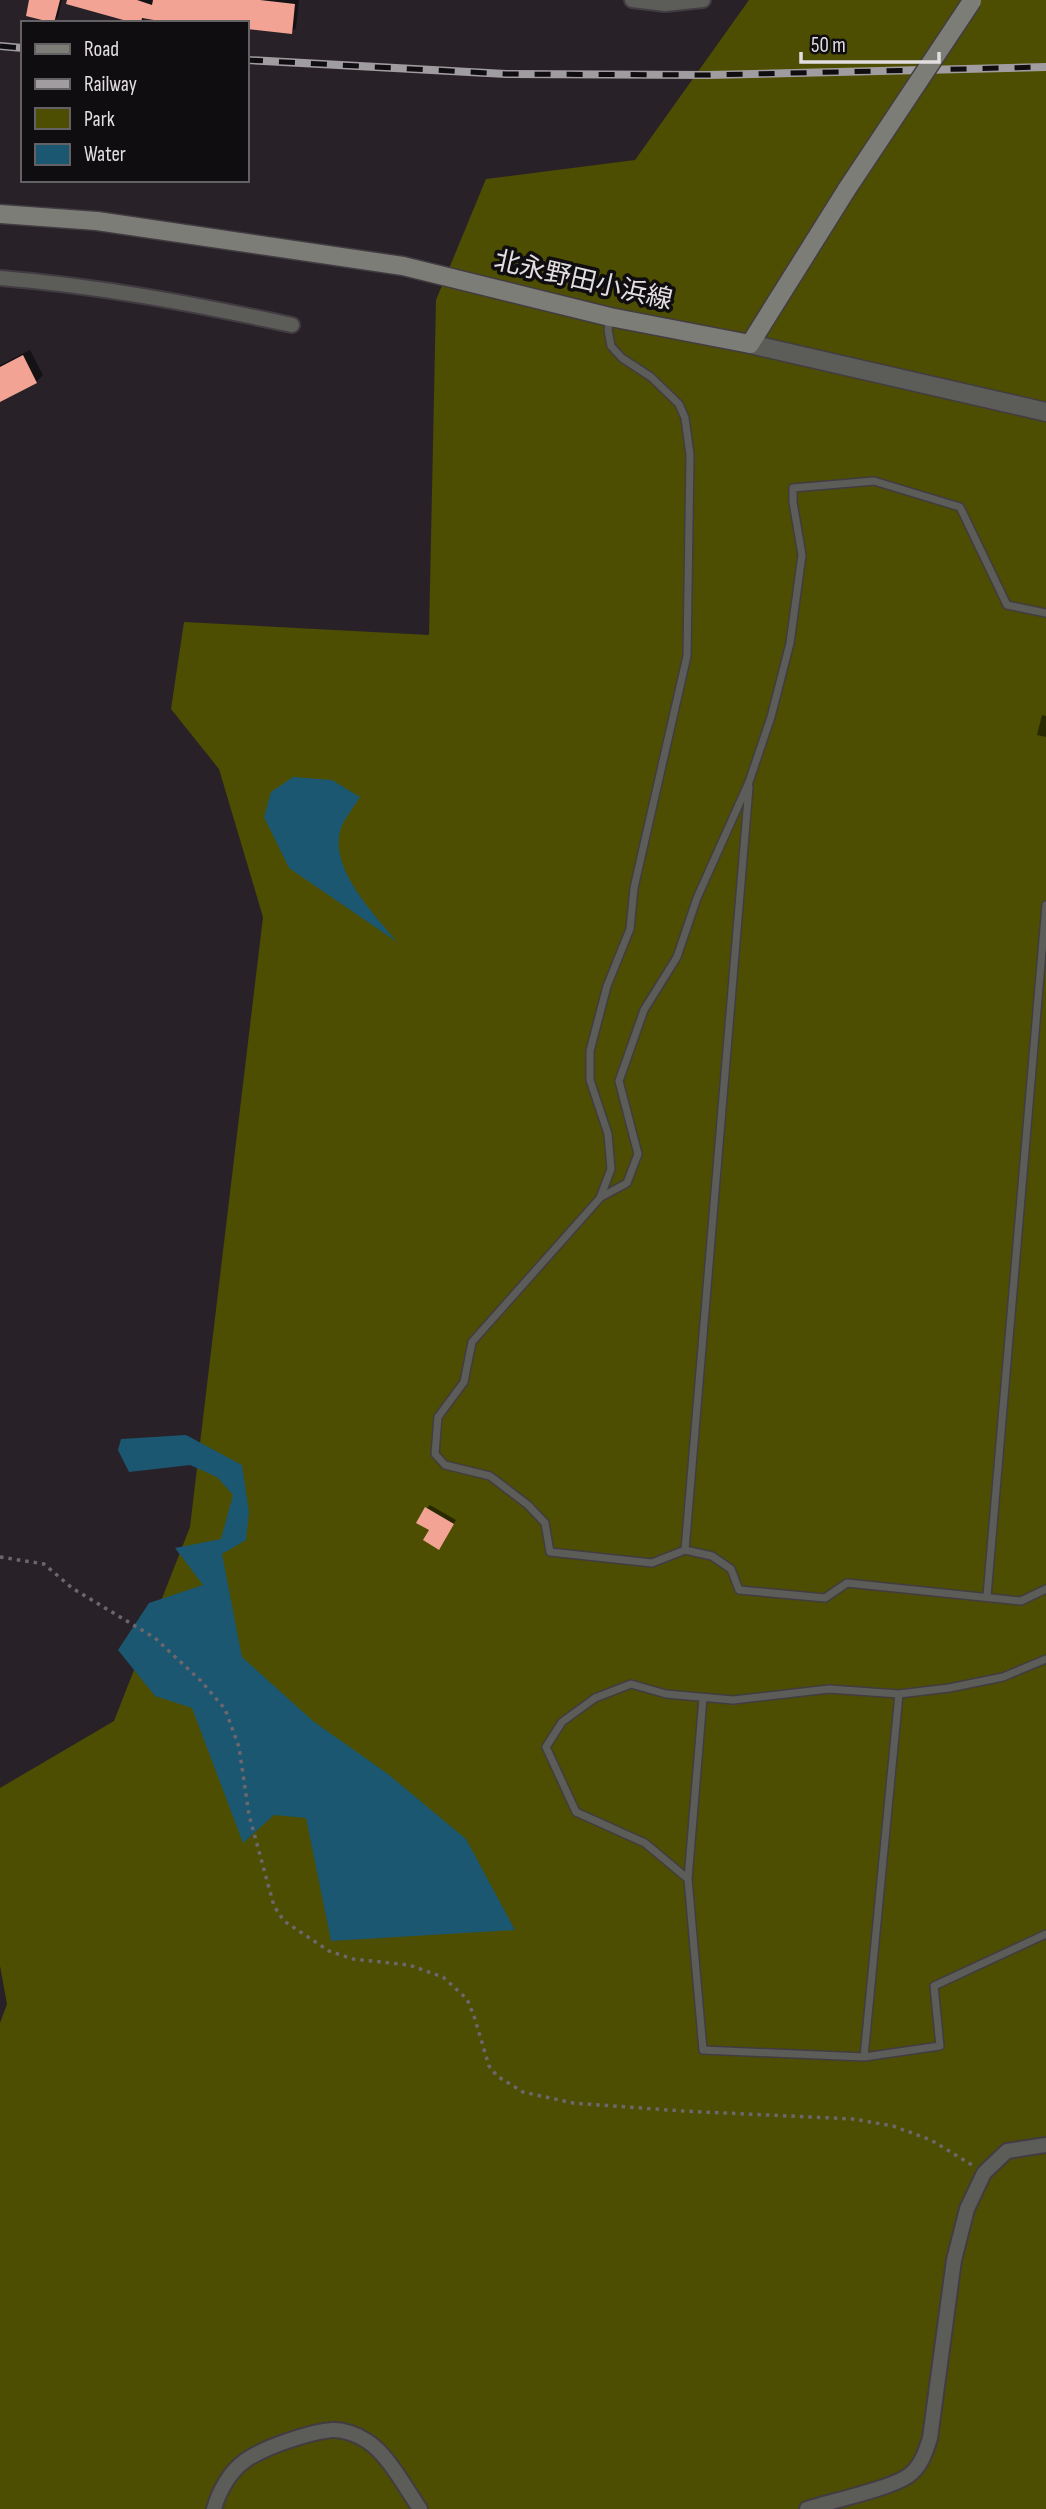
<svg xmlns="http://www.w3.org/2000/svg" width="1046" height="2509" font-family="'Sofia Sans Condensed','Noto Sans JP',sans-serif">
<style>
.green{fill:#4d4e01}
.water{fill:#1c5771}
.shadow{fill:#0007}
.building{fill:#f3a394}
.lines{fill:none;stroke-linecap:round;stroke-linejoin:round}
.service-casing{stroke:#423c42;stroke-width:10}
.minor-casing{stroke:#423c42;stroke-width:18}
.tertiary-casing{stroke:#423c42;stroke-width:21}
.secondary-casing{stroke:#423c42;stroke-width:21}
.path{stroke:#6c676c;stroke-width:3.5;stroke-dasharray:3.5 5;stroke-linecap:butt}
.service{stroke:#5c5d59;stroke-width:7}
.minor{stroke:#5c5d59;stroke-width:14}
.tertiary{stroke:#5c5d59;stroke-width:18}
.secondary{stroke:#7c7d77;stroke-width:18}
.rail-casing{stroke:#a19ca0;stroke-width:8}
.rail{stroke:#0f0d0f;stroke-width:5;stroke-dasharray:16;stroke-linecap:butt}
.secondary-bridge-casing{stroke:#423c42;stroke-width:21;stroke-linecap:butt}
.secondary-bridge{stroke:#7c7d77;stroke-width:18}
.labels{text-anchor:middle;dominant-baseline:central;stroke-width:7;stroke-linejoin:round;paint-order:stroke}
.street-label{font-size:26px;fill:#e2dee1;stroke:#0f0d0f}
</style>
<rect width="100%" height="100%" fill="#282228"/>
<path class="green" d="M 749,0 L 1046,0 L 1046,2509 L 0,2509 L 0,2023 L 7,2004 L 0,1966 L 0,1788 L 114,1721 L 190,1527 L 263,917 L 219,769 L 171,709 L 184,622 L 429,635 L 436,300 L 486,179 L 635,160 Z"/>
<path class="water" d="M 293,777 L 332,780 L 360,797 C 354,807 343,820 340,831 C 330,870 375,915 397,942 L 289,868 L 264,817 L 271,792 Z
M 186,1435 L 242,1465 L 249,1512 L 246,1540 L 222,1554 L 242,1657 L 313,1721 L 388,1774 L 466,1839 L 515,1930 L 331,1941 L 306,1818 L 274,1815 L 243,1843 L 192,1708 L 155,1696 L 118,1650 L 149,1603 L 203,1585 L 175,1548 L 221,1539 L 233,1495 L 217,1477 L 190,1465 L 129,1472 L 118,1450 L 121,1439 Z"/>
<path class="shadow" d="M 31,0 L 62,0 L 58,17 L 54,21 Z
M 72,0 L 299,0 L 296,28 L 291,32 L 247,27 L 247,23 L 145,18 L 140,23 Z
M 30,350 L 43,375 L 36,382 L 0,400 L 0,365 Z
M 1042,715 L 1046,716 L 1046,737 L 1037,735 Z
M 430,1505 L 456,1520 L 442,1544 L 432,1529 L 427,1508 Z"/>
<path class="building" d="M 29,0 L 60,0 L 54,23 L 26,16 Z
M 67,0 L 137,0 L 152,5 L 153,0 L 260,0 L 295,4 L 292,34 L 247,29 L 247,23 L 172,23 L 142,18 L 141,23 L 134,23 L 66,4 Z
M 23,355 L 37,383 L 0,402 L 0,367 Z
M 425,1507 L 454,1524 L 439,1550 L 423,1540 L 429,1530 L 416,1523 Z"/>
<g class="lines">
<defs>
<path id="service" d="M 610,317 L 608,330 L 611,346 L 622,358 L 651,377 L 679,404 L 685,418 L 690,455 L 687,656 L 634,888 L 630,929 L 607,986 L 590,1051 L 590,1080 L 608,1134 L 611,1169 L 600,1198 L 472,1342 L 464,1382 L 438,1417 L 435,1454 L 445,1465 L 490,1476 L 528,1505 L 545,1523 L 550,1552 L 652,1563 L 685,1550 L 712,1556 L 731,1569 L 739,1590 L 825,1598 L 847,1583 L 1021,1601 L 1046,1589
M 601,1197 L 627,1183 L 638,1154 L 619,1081 L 644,1010 L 677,957 L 697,898 L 749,782 L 771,717 L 790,643 L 802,555 L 793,502 L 793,488 L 874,481 L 960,507 L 1007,605 L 1046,613
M 685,1550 L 749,787
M 987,1596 L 1046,905
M 1046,1659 L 1003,1677 L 949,1688 L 899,1694 L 829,1689 L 733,1700 L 666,1694 L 631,1684 L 595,1698 L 562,1722 L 546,1747 L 576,1812 L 645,1843 L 688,1879 L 703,2050 L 864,2057 L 940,2046 L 934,1986 L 1046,1934
M 688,1879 L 703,1698
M 864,2057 L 899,1694"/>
<path id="minor" d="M 632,0 L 665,4 L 703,0
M 0,278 C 100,286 194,304 292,325
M 214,2509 C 219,2491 230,2471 246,2460 C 265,2447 309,2432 332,2430 C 343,2429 358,2435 367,2441 C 387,2453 407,2490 420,2509
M 807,2509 C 831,2501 889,2489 908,2476 C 921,2467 926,2451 930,2438 L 954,2260 L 967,2209 L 984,2173 L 1007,2151 L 1046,2145"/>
<path id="tertiary" d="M 750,344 L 1046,412"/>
<path id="secondary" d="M 0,214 L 97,221 L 403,266 L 610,317 L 750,344 L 847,189"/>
</defs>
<use href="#service" class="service-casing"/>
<use href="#minor" class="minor-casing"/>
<use href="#tertiary" class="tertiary-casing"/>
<use href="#secondary" class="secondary-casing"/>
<path class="path" d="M 0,1557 L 44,1564 L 72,1588 L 155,1638 L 201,1681 L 225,1709 L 239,1747 L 249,1815 L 274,1906 L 284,1921 L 329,1951 L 353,1959 L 409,1965 L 443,1977 L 467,1999 L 474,2016 L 489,2066 L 497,2076 L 523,2092 L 573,2103 L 682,2111 L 853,2119 L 893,2126 L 931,2140 L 972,2165"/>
<use href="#service" class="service"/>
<use href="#minor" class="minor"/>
<use href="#tertiary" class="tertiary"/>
<use href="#secondary" class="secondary"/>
<defs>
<path id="rail" d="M 0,46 L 23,48
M 247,60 L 506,74 L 708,75 L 1046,67"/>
</defs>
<use href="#rail" class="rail-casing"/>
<use href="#rail" class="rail"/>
<defs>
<path id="secondary-bridge" d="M 847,189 L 972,1"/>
</defs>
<use href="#secondary-bridge" class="secondary-bridge-casing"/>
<use href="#secondary-bridge" class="secondary-bridge"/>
</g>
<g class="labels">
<g class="street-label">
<text transform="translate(583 281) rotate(13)">北永野田小浜線</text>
</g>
</g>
<rect x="21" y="21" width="228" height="161" fill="#0f0d0f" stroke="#636163" stroke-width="2"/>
<rect x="35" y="44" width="35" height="10" fill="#7c7d77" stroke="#636163" stroke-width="2"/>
<text x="84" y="56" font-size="21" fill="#e2dee1">Road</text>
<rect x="35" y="79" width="35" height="10" fill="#a19ca0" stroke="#636163" stroke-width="2"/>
<text x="84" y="91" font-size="21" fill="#e2dee1">Railway</text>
<rect x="35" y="108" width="35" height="21" fill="#4d4e01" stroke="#636163" stroke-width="2"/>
<text x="84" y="126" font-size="21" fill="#e2dee1">Park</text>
<rect x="35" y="144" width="35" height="21" fill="#1c5771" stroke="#636163" stroke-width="2"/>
<text x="84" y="161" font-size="21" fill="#e2dee1">Water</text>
<path d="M801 52v10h138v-10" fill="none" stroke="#e2dee1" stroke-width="3.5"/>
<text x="811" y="52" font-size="21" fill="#e2dee1" stroke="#0f0d0f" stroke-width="5" paint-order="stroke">50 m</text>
</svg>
